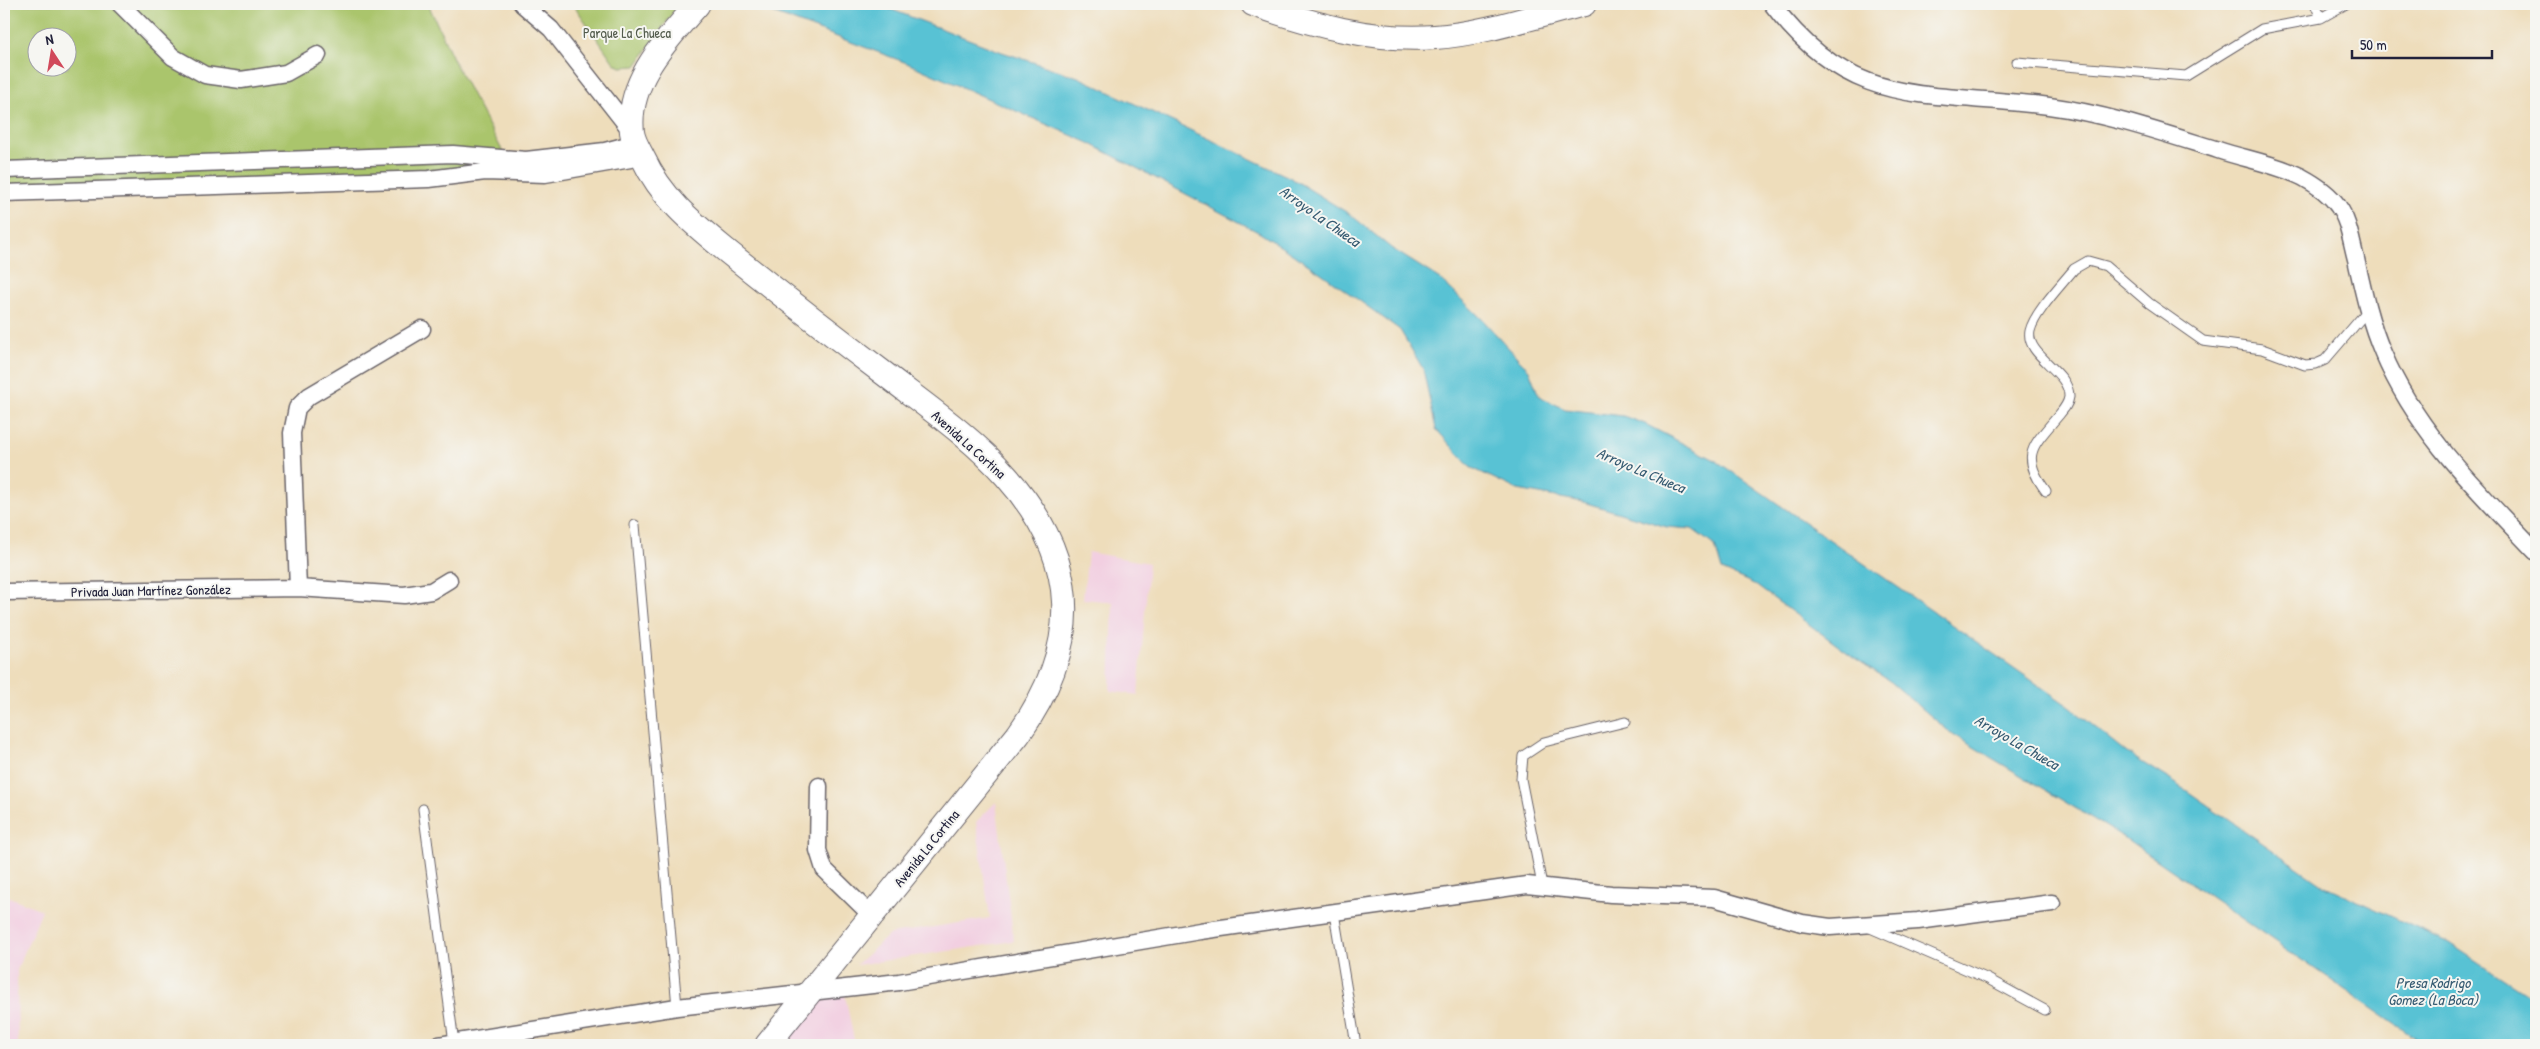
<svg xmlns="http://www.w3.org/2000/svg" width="2540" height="1049" font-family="'Patrick Hand',sans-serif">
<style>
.built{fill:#f2cfe1}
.green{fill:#aac56c;stroke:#667454;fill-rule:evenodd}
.water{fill:#58c2d4;stroke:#3d7288}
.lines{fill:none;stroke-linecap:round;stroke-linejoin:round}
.service-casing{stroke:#696368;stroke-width:11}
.minor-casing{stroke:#696368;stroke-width:19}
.secondary-casing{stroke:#696368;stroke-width:26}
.service{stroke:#fff;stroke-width:9}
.minor{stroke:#fff;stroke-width:16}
.secondary{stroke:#fff;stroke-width:24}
.labels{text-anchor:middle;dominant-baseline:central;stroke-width:4;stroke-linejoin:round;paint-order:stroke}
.park-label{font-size:14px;fill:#525b4c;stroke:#f6f6f2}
.street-label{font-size:14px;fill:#22223b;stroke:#f6f6f2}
.water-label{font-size:15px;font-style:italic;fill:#355a71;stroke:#f6f6f2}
</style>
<rect width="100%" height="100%" fill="#f6f6f2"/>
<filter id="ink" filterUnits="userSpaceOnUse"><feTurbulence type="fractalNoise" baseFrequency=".02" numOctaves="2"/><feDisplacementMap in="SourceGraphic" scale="10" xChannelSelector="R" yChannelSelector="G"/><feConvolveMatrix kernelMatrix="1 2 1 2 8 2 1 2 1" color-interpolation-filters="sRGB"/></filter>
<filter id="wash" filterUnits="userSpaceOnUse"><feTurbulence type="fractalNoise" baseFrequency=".0096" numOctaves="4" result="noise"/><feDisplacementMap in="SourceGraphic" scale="20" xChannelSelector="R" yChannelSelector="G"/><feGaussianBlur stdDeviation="1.12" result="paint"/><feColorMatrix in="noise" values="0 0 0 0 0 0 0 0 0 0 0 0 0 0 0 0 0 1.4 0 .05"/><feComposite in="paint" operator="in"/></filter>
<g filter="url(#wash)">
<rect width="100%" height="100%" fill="#edb"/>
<path class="built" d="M 1088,552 L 1149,563 L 1138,695 L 1110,691 L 1113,602 L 1083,599 Z
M 996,802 L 1014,941 L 856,965 L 890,934 L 990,918 L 976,822 Z
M 4,895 L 42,910 L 17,970 L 18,1045 L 4,1045 Z
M 844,990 L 855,1045 L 781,1045 L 821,993 Z"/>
<path class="green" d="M 4,4 L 428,4 L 457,67 L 516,176 L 4,193 ZM 38,38 L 68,38 L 68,68 L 38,68 Z
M 573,4 L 679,4 L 636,66 L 621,67 L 614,63 Z"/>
<path class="water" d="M 749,4 L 877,4 L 1002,52 L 1078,77 L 1291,178 L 1351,215 L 1391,248 L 1440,279 L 1480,317 L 1529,370 L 1539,396 L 1565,409 L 1623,416 L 1645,424 L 1715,460 L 2070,707 L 2127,753 L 2180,786 L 2323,885 L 2449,943 L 2536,1000 L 2536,1045 L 2425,1045 L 2125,838 L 1952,734 L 1891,682 L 1852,656 L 1754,584 L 1722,570 L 1715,546 L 1692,529 L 1667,527 L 1583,502 L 1518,490 L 1470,467 L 1436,429 L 1423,369 L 1400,330 L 1321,273 L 1260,233 L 1089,143 L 907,63 Z"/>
</g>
<g filter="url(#ink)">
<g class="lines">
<defs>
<path id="service" d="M 2315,4 L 2321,18
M 2017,62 L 2186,76 L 2262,29 L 2321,18 L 2346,4
M 2046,491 C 2019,455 2033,446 2058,416 C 2063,410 2068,405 2069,397 C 2070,371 2025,356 2030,331 C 2034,313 2062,284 2074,269 L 2088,261 L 2106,266 L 2149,303 L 2203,341 L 2262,349 L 2305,365 L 2316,364 L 2325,360 L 2368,310
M 635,525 L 677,1007
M 423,809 L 454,1043
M 1542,885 L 1521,779 L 1523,756 L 1544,742 L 1625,722
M 1334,913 L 1356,1045
M 1868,927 L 1988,979 L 2045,1010"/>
<path id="minor" d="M 120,4 L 173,57 L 205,75 L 241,80 L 286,73 L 318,55
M 522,4 L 551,29 L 632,132
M 1772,4 C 1854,113 1929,90 2049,106 C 2107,114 2163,133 2218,150 C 2245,159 2276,164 2302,177 C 2315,184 2329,193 2338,206 C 2349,221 2351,241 2356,259 C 2363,291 2370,323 2383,353 C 2417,433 2477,490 2536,552
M 4,170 L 453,154 L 526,160 L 605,151 L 635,143
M 4,193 L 429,179 L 485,172 L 545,174 L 642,157
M 298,588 L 292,433 L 297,408 L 309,396 L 422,329
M 4,592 L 298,588 L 404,595 L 431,591 L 449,580
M 819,786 L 818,850 L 824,869 L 872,916
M 439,1045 L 677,1007 L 899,982 L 1200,931 L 1527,885 L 1611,894 L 1714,898 L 1802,923 L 1830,927 L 1918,921 L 2052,903"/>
<path id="secondary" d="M 698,4 C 668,39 626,81 632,132 C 633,141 639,150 643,158 C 662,199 694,224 728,252 C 780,294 833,335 886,375 C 925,405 974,439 1006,476 C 1081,560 1082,645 1018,735 L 767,1045
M 1253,4 C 1311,24 1373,42 1435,37 C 1482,34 1538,15 1584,4"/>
</defs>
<use href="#service" class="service-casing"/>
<use href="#minor" class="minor-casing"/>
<use href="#secondary" class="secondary-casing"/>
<use href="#service" class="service"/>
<use href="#minor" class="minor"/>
<use href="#secondary" class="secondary"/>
</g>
</g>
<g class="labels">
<g class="park-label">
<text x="627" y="32">Parque La Chueca</text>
</g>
<g class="street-label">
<text transform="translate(969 444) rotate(42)">Avenida La Cortina</text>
<text transform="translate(151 590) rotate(-1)">Privada Juan Martínez González</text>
<text transform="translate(926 848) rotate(-51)">Avenida La Cortina</text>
</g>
<g class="water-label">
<text transform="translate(1320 216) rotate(35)">Arroyo La Chueca</text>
<text transform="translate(1641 470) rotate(23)">Arroyo La Chueca</text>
<text transform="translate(2017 742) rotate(30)">Arroyo La Chueca</text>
<text x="2433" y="982">Presa Rodrigo<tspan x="2433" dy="17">Gomez (La Boca)</tspan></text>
</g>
</g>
<rect width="2540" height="1049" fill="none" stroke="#f6f6f2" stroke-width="20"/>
<g transform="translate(52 52) rotate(348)"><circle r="24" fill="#f6f6f2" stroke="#a1a1a9"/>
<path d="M0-4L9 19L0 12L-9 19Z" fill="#d1495b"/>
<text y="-8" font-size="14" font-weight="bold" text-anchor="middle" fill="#22223b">N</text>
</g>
<path d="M2352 50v8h140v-8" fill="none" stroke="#22223b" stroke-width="2.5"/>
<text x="2360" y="50" font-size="15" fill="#22223b" stroke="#f6f6f2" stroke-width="4" paint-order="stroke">50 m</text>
</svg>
